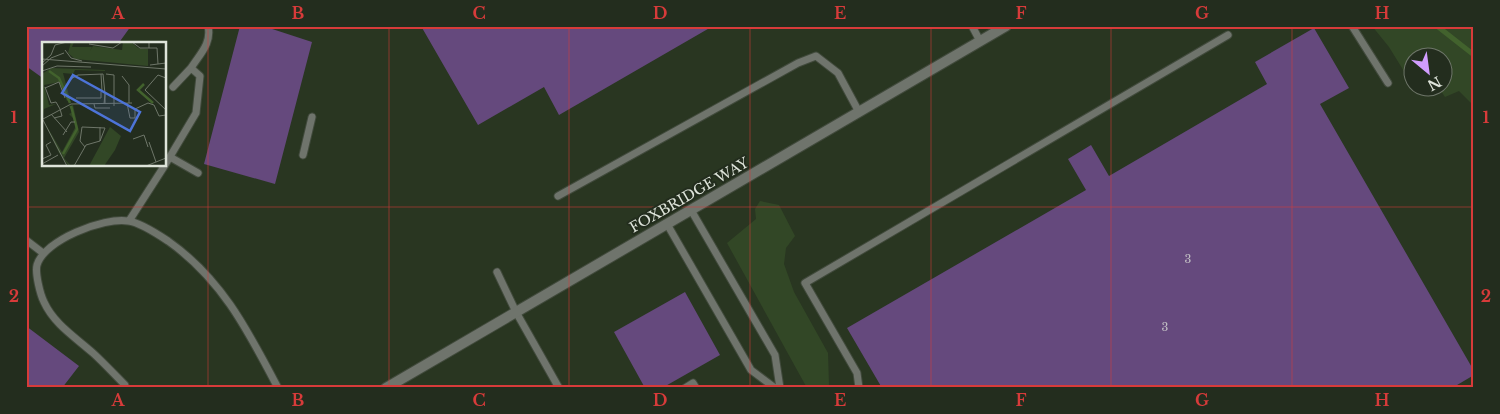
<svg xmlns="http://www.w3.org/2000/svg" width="1500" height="414" font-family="'Libre Baskerville',serif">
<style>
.built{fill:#293621;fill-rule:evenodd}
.green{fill:#324726}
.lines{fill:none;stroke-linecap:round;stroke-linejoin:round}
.stream{stroke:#42622d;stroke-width:5}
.building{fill:#65497d}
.service-casing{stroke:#414a3c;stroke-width:9}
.minor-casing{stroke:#414a3c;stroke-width:12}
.service{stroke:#6f746c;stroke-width:7}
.minor{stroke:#6f746c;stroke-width:10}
.grid{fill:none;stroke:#d73b3a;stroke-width:1;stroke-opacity:0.55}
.labels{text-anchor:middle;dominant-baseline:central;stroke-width:4;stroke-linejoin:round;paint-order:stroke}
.number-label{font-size:11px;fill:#c0bdc3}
.street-label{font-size:14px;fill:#dee4da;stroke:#232d1e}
.inset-river{fill:none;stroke:#42622d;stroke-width:2.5}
.inset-road{fill:none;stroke:#6e7669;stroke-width:1}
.view{fill:#4d74d8;fill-opacity:0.15;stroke:#4d74d8;stroke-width:2.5}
.inset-edge{fill:none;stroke:#dee4da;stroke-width:2.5}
.neatline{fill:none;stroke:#d73b3a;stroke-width:2}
.grid-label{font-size:16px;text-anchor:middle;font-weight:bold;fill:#d73b3a}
</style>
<rect width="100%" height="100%" fill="#232d1e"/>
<path class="built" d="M 26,26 L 1474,26 L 1474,388 L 26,388 ZM 44,44 L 165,44 L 165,165 L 44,165 ZM 1412,58 L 1442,58 L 1442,88 L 1412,88 Z"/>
<path class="green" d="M 1372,26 L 1474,26 L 1474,106 L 1459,91 L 1445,97 L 1439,88 L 1442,88 L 1442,58 L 1412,58 L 1412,80 L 1410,81 L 1389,47 Z
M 760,201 L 779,205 L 795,236 L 786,248 L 784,264 L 794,292 L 828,353 L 829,385 L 826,388 L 807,388 L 727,243 L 756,219 L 755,209 Z"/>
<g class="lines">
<path class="stream" d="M 1437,26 L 1474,55"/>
</g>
<path class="building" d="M 26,26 L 131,26 L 118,44 L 44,44 L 44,79 L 26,66 Z
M 240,26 L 263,26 L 312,42 L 275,184 L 204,164 Z
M 421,26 L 713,26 L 559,115 L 544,87 L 478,125 Z
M 1314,28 L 1349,88 L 1320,104 L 1474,371 L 1474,375 L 1452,388 L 882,388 L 847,328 L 1086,190 L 1068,159 L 1091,145 L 1109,176 L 1267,84 L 1255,62 Z
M 685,292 L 720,355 L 662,388 L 645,388 L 614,332 Z
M 26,326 L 79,366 L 62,388 L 26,388 Z"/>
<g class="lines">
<defs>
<path id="service" d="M 972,26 L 980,41
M 1352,26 L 1388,83
M 191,68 C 200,54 212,43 208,26
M 303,155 L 312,117
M 170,157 L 198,173
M 165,165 L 196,113 L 200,76 L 191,68 L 173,87
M 558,196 L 798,63 L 816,56 L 838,73 L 859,112
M 691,210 L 775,355 L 780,388
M 129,221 L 165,165
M 667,224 L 751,370 L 775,388
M 26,240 L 43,253
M 497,272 L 516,312 L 559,388
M 125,388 L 125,385 C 114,374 104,363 93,353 C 75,337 54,324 44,302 C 40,294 35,273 37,265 C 44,240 104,217 128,221 C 139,222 159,235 168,241 C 222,279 248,331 278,388
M 685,388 L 693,383 L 696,388
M 859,388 L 857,373 L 805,283 L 1228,35"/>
<path id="minor" d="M 386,388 L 1006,26"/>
</defs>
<use href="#service" class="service-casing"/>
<use href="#minor" class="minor-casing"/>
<use href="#service" class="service"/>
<use href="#minor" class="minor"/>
</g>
<path class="grid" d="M 208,26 L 208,388M 389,26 L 389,388M 569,26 L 569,388M 750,26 L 750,388M 931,26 L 931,388M 1111,26 L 1111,388M 1292,26 L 1292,388M 26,207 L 1474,207"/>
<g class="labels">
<g class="number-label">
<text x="1188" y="259">3</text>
<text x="1165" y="327">3</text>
</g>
<g class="street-label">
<text transform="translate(689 195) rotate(-30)">FOXBRIDGE WAY</text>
</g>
</g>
<g transform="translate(42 42)">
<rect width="124" height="124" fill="#232d1e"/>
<path d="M 29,0 L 32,0 L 30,5 L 50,5 L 48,9 L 51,4 L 80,8 L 81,0 L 89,0 L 96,6 L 106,7 L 106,24 L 33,17 L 26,11 ZM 9,26 L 63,28 L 63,29 L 33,28 L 31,32 L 21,31 L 28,57 L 25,59 L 18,40 L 2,43 L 7,63 L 14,62 L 2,67 L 1,74 L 0,32 ZM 31,63 L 37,90 L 22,116 L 29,124 L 32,122 L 31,124 L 27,124 L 17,111 L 4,83 L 20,110 L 34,84 L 33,78 L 27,72 L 31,70 L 27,64 ZM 68,85 L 79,94 L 73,108 L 62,124 L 47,124 Z" fill="#324726"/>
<path class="inset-river" d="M 7,29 L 17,36 L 28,61M 102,42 L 96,48 L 111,61M 21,112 L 35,87 L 29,64"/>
<path class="inset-road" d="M 90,0 L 98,6 L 107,6 L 107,0M 47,2 L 71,6 L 80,0M 107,6 L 115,6 L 116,22M 23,8 L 29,16 L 40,19M 0,17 L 124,27M 0,21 L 9,13 L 13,3 L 25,0M 108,23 L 124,21M 0,24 L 9,16 L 22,11M 0,29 L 15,24 L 49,25M 59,32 L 60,49M 64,32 L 72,33 L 72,64M 80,34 L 87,43 L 87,61M 124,36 L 116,33 L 103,48 L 124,68M 27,38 L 36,33 L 61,32 L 63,52M 3,45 L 9,61 L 14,60 L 18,67M 3,46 L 17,40 L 23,56M 34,56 L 59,56 L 59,50M 85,61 L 88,76 L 93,76 L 93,67 L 106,61 L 112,63 L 117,74 L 124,73M 52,62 L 53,66 L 68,66M 62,62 L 63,52 L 63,62M 9,72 L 25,90M 12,76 L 20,74 L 18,67M 1,77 L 29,62 L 90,61M 1,78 L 25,124M 21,93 L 29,80 L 33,80M 91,97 L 102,93 L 106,105M 107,100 L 114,120M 43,105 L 38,99 L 40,85 L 63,86 L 58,99M 0,117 L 9,113 L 4,103 L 9,100M 0,122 L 16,113M 32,124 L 44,103 L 58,99 L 58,85M 104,124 L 124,116"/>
<path class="view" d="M 31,33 L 98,70 L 88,89 L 20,51 Z"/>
<rect width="124" height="124" class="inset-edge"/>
</g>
<rect width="1500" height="414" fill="none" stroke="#232d1e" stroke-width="55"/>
<g transform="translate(1428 72) rotate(151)"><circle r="24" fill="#232d1e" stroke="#6e7669"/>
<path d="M0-4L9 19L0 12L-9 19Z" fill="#d19dfe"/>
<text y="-8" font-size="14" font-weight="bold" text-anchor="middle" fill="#dee4da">N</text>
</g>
<rect x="28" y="28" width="1444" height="358" class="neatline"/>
<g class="grid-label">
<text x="118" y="19">A</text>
<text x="298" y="19">B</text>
<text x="479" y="19">C</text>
<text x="660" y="19">D</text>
<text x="840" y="19">E</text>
<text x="1021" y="19">F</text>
<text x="1202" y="19">G</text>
<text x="1382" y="19">H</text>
<text x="14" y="123">1</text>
<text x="1486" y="123">1</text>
<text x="14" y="302">2</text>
<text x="1486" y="302">2</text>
<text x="118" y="406">A</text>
<text x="298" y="406">B</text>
<text x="479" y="406">C</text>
<text x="660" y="406">D</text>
<text x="840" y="406">E</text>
<text x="1021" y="406">F</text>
<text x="1202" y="406">G</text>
<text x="1382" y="406">H</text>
</g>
</svg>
